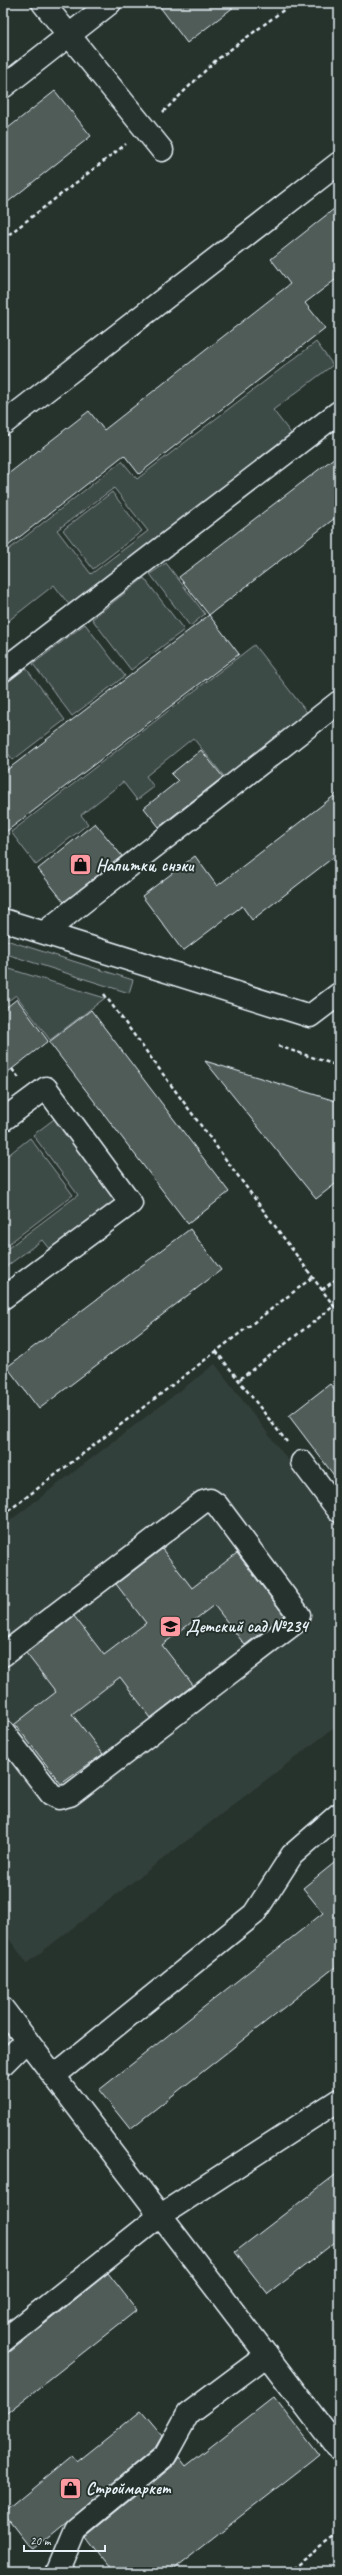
<svg xmlns="http://www.w3.org/2000/svg" width="342" height="2575" font-family="Caveat,sans-serif">
<style>
.built{fill:#333f3a}
.green{fill:#3e4b47;stroke:#939ea0;fill-rule:evenodd}
.building{fill:#505c59;stroke:#e8f1f8}
.lines{fill:none;stroke-linecap:round;stroke-linejoin:round}
.minor-casing{stroke:#e8f1f8;stroke-width:25}
.path{stroke:#e8f1f8;stroke-width:2.5;stroke-dasharray:4 3;stroke-linecap:butt}
.minor{stroke:#26332d;stroke-width:22}
.labels{text-anchor:middle;dominant-baseline:central;stroke-width:4;stroke-linejoin:round;paint-order:stroke}
.poi-label{font-size:17px;font-weight:bold;fill:#e8f1f8;stroke:#26332d;text-anchor:start}
</style>
<rect width="100%" height="100%" fill="#26332d"/>
<filter id="ink" filterUnits="userSpaceOnUse"><feTurbulence type="fractalNoise" baseFrequency=".025" numOctaves="2"/><feDisplacementMap in="SourceGraphic" scale="8" xChannelSelector="R" yChannelSelector="G"/><feConvolveMatrix kernelMatrix="1 2 1 2 8 2 1 2 1" color-interpolation-filters="sRGB"/></filter>
<g filter="url(#ink)">
<path class="built" d="M 215,1364 L 339,1527 L 339,1724 L 27,1963 L 3,1931 L 3,1526 Z"/>
<path class="green" d="M 316,342 L 333,365 L 273,410 L 293,436 L 70,606 L 54,585 L 3,625 L 3,554 L 122,461 L 137,479 ZM 114,488 L 148,531 L 91,574 L 57,530 Z
M 112,492 L 142,531 L 93,569 L 63,530 Z
M 166,563 L 205,614 L 190,626 L 150,574 Z
M 144,578 L 184,630 L 131,670 L 92,619 Z
M 85,624 L 125,676 L 72,716 L 33,664 Z
M 254,645 L 309,715 L 227,780 L 193,738 L 146,776 L 154,787 L 137,800 L 123,782 L 81,815 L 88,824 L 36,865 L 11,832 Z
M 26,668 L 65,720 L 13,760 L 3,747 L 3,686 Z
M 3,939 L 133,980 L 129,993 L 3,953 Z
M 3,967 L 105,998 L 50,1040 L 16,995 L 3,1005 Z
M 58,1116 L 123,1201 L 53,1254 L 42,1240 L 3,1269 L 3,1252 L 78,1195 L 33,1135 Z
M 30,1138 L 73,1195 L 3,1248 L 3,1159 Z"/>
<path class="building" d="M 157,3 L 239,3 L 187,43 Z
M 55,91 L 91,136 L 3,206 L 3,132 Z
M 339,205 L 339,277 L 305,303 L 325,328 L 139,474 L 124,455 L 3,550 L 3,478 L 89,411 L 104,430 L 290,284 L 271,259 Z
M 339,454 L 339,515 L 209,615 L 179,577 Z
M 209,615 L 239,654 L 3,834 L 3,773 Z
M 201,750 L 223,777 L 159,827 L 144,808 L 178,781 L 171,774 Z
M 339,792 L 339,853 L 252,920 L 242,906 L 183,951 L 142,896 L 195,856 L 217,886 Z
M 95,823 L 122,856 L 64,902 L 38,869 Z
M 17,999 L 48,1041 L 3,1076 L 3,1010 Z
M 91,1010 L 229,1192 L 188,1224 L 49,1042 Z
M 205,1061 L 339,1102 L 339,1181 L 316,1199 Z
M 190,1229 L 221,1270 L 39,1409 L 7,1367 Z
M 330,1384 L 339,1395 L 339,1482 L 289,1416 Z
M 162,1549 L 192,1588 L 237,1553 L 284,1615 L 245,1645 L 214,1605 L 162,1645 L 193,1685 L 151,1718 L 120,1677 L 72,1714 L 103,1754 L 61,1784 L 15,1724 L 56,1692 L 26,1653 L 74,1616 L 104,1655 L 146,1623 L 116,1584 Z
M 339,1859 L 339,1964 L 130,2129 L 99,2090 L 323,1913 L 303,1888 Z
M 339,2172 L 339,2239 L 268,2294 L 235,2252 Z
M 108,2273 L 137,2310 L 3,2416 L 3,2353 L 11,2351 Z
M 274,2397 L 319,2455 L 169,2572 L 113,2572 L 86,2537 L 173,2466 L 179,2457 L 186,2466 Z
M 141,2411 L 162,2436 L 155,2448 L 32,2550 L 3,2513 L 72,2456 L 77,2462 Z"/>
<g class="lines">
<defs>
<path id="minor" d="M 43,3 L 162,150
M 3,87 L 110,3
M 3,424 L 339,163
M 3,670 L 339,412
M 3,920 L 310,1016 L 339,994
M 45,932 L 339,702
M 3,1120 L 46,1088 L 131,1203 L 3,1298
M 302,1462 L 339,1511
M 3,1655 L 203,1502 L 210,1500 L 217,1505 L 299,1615 L 296,1622 L 70,1795 L 59,1798 L 51,1794 L 3,1732
M 3,2009 L 339,2450
M 3,2064 L 27,2040
M 55,2075 L 254,1914 L 292,1855 L 339,1814
M 3,2341 L 161,2215 L 339,2100
M 58,2572 L 76,2529 L 165,2456 L 188,2414 L 267,2355"/>
</defs>
<use href="#minor" class="minor-casing"/>
<path class="path" d="M 163,112 L 215,61 L 293,3
M 3,239 L 126,144
M 104,994 L 339,1313
M 278,1046 L 339,1066
M 12,1069 L 19,1078
M 322,1290 L 339,1277
M 216,1351 L 287,1442
M 240,1379 L 334,1306
M 3,1515 L 313,1277
M 3,2569 L 6,2572
M 286,2572 L 339,2533"/>
<use href="#minor" class="minor"/>
</g>
</g>
<defs>
<symbol id="shop-square" viewBox="-11 -11 22 22"><rect x="-9" y="-9" width="18" height="18" rx="4" fill="#ff9aa2" stroke="#26332d"/><path d="M-5-2.5h2.3a2.7 3.5 0 0 1 5.4 0H5L5.5 6h-11ZM-1.5-2.5h3a1.5 2.3 0 0 0-3 0Z" fill="#111"/></symbol>
<symbol id="school-square" viewBox="-11 -11 22 22"><rect x="-9" y="-9" width="18" height="18" rx="4" fill="#ff9aa2" stroke="#26332d"/><path d="M0-5L7-2L0 1L-7-2ZM-4 1L0 2.5L4 1V4Q0 6-4 4Z" fill="#111"/></symbol>
</defs>
<g fill-rule="evenodd">
<use href="#shop-square" x="68" y="852" width="25" height="25"/>
<use href="#school-square" x="158" y="1614" width="25" height="25"/>
<use href="#shop-square" x="58" y="2476" width="25" height="25"/>
</g>
<g class="labels">
<g class="poi-label">
<text x="96" y="865">Напитки, снэки</text>
<text x="186" y="1626">Детский сад №234</text>
<text x="86" y="2488">Строймаркет</text>
</g>
</g>
<rect width="342" height="2575" fill="none" stroke="#26332d" stroke-width="16"/>
<rect x="8" y="8" width="326" height="2559" fill="none" stroke="#e8f1f8" stroke-width="1.5" filter="url(#ink)"/>
<path d="M24 2545v6h81v-6" fill="none" stroke="#e8f1f8" stroke-width="2"/>
<text x="30" y="2545" font-size="12" fill="#e8f1f8" stroke="#26332d" stroke-width="3" paint-order="stroke">20 m</text>
</svg>
